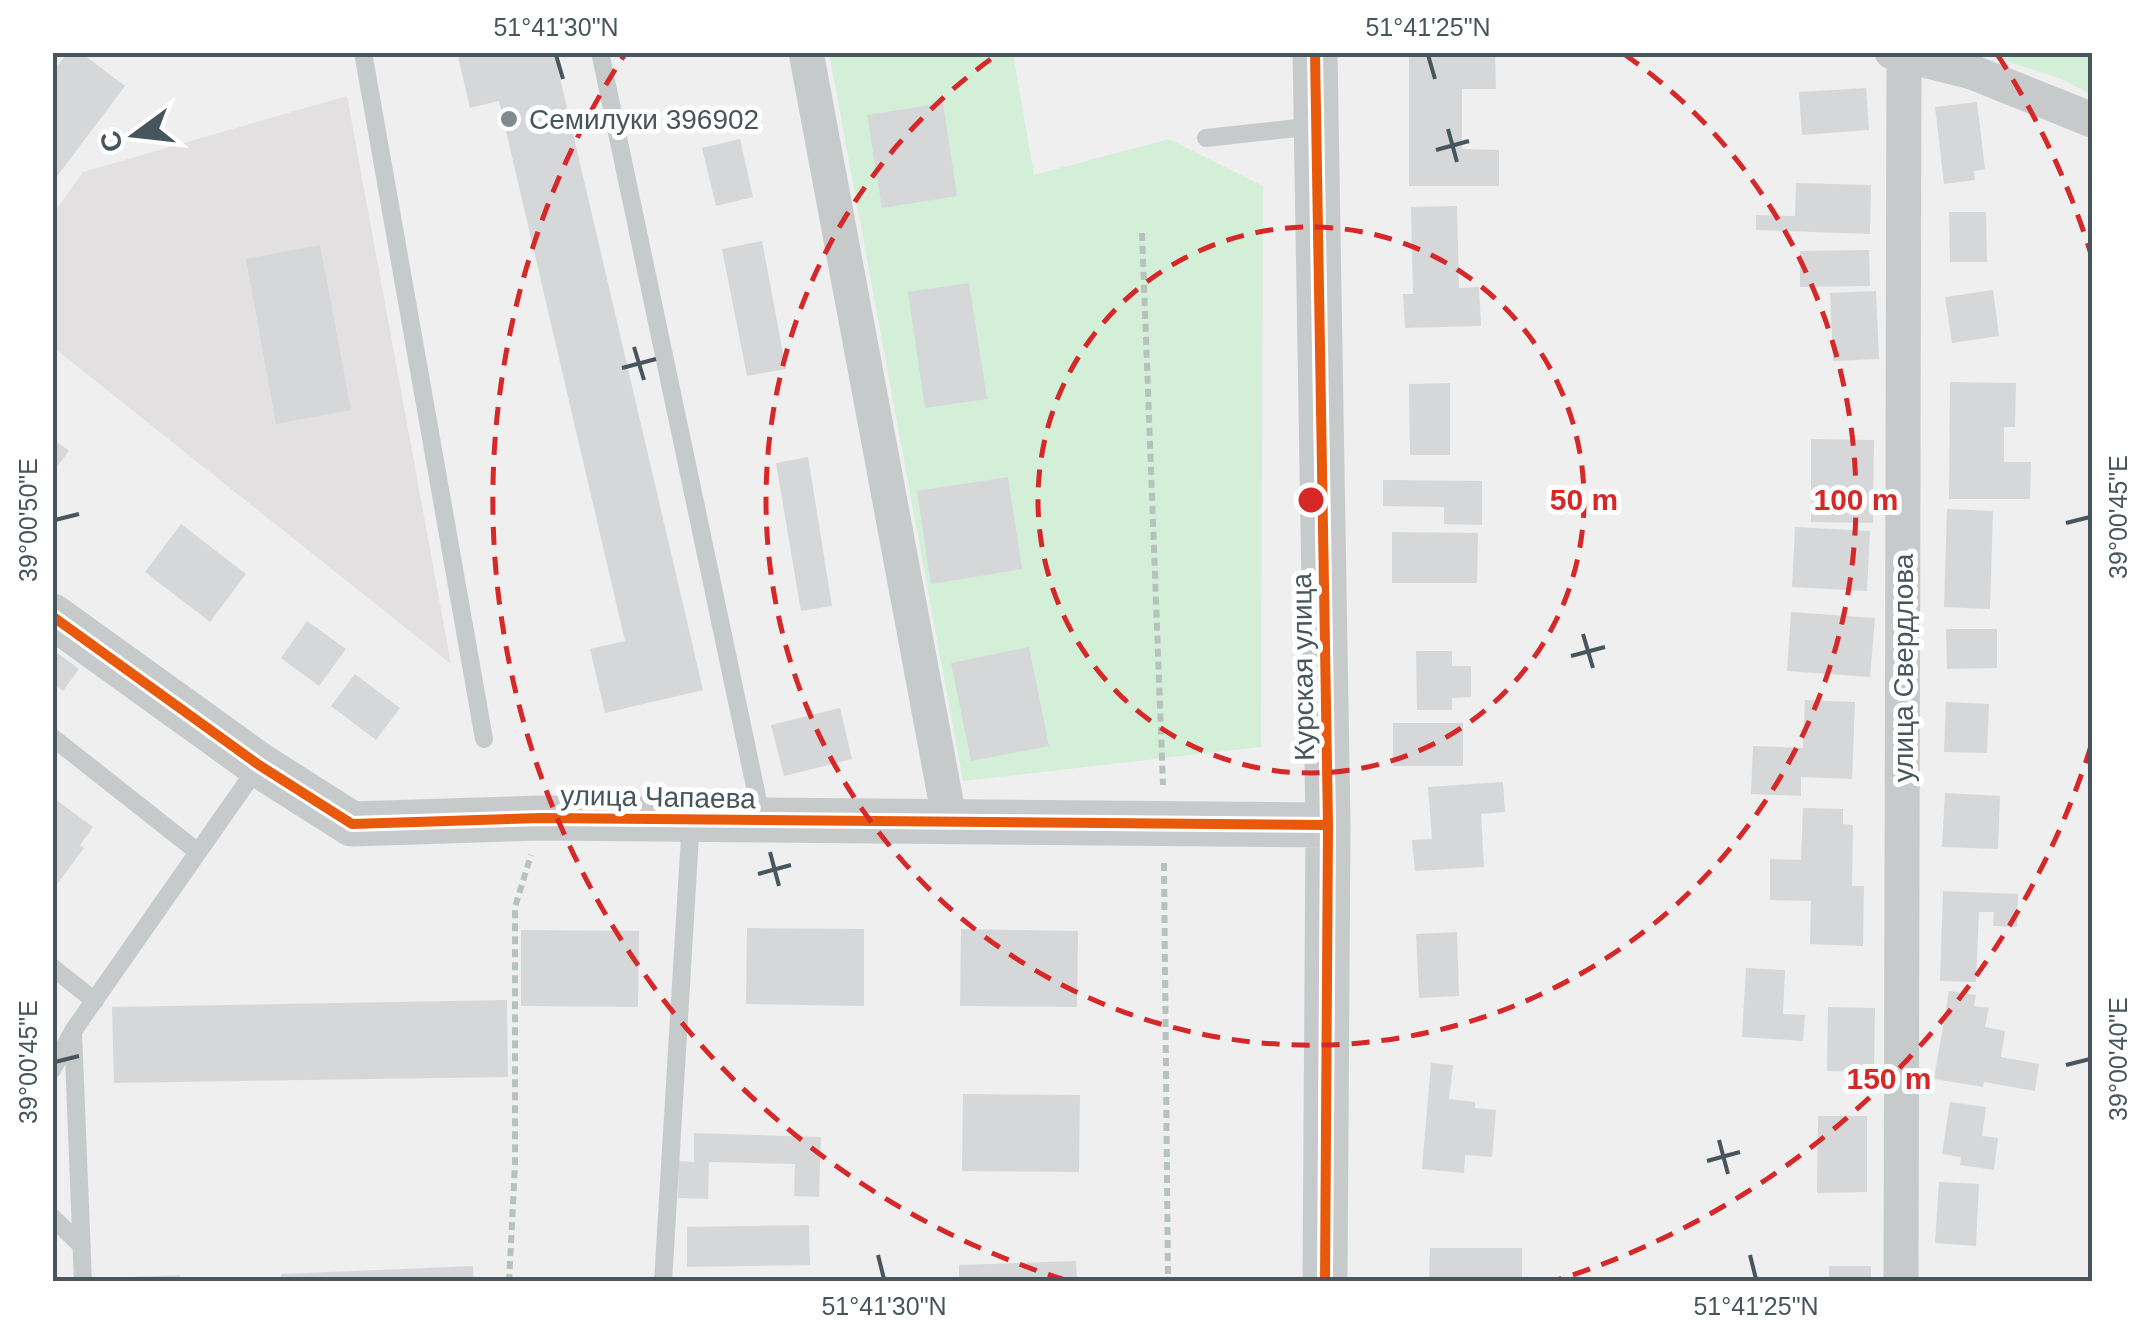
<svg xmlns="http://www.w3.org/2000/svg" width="2145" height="1334" font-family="Helvetica,sans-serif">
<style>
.education{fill:#e2e0e1}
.green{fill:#d3efd8}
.building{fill:#d6d7d8}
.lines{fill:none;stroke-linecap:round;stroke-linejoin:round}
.path{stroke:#b6c3bc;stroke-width:6;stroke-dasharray:8 5;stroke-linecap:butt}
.service{stroke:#c7cacb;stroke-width:18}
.minor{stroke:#c7cacb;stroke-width:35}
.tertiary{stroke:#c7cacb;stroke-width:45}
.cycleway-casing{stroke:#fff;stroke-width:16}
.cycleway{stroke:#e8590c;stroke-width:10}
.ticks{fill:none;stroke:#46565c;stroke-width:4}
.ring{fill:none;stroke:#d62828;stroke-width:5;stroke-dasharray:18 12}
.poi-dot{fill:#828c8f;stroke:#fff;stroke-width:4}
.labels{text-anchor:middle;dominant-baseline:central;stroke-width:10;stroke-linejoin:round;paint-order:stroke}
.poi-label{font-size:28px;fill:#46565c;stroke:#fff;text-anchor:start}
.street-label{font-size:28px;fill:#46565c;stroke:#fff}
.centre{fill:#d62828;stroke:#fff;stroke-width:5}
.ring-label{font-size:30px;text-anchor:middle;font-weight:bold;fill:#d62828;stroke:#fff;stroke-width:10;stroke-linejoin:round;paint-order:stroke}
.neatline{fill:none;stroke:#46565c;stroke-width:4}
.ticks-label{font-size:25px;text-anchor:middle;fill:#46565c}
</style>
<rect width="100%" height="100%" fill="#f0efef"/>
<path class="education" d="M 347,96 L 451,664 L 53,347 L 53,214 L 83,172 Z"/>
<path class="green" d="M 829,53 L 1013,53 L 1034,175 L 1169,139 L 1263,186 L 1261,747 L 963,781 Z
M 1980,53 L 2092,53 L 2092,95 L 2062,79 Z"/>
<path class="building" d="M 68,52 L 80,52 L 125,86 L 52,183 L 52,73 Z
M 457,52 L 554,52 L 703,690 L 605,713 L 590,649 L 625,641 L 499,101 L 470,108 Z
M 1409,52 L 1495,52 L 1496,89 L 1462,89 L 1462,149 L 1499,150 L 1499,186 L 1409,186 Z
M 1866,88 L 1869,130 L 1802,135 L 1799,92 Z
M 1977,102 L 1985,169 L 1974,171 L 1975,180 L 1944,184 L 1935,107 Z
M 943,103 L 957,196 L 882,208 L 867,115 Z
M 740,139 L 753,197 L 716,206 L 702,148 Z
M 1796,183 L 1871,185 L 1870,234 L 1756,230 L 1756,215 L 1795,216 Z
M 1457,206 L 1459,288 L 1479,287 L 1481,326 L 1405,328 L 1403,294 L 1413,294 L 1411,207 Z
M 1949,212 L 1986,212 L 1987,262 L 1950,262 Z
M 762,241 L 786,369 L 747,376 L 722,249 Z
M 320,245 L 351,410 L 276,424 L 246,259 Z
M 1869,250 L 1870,286 L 1800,287 L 1800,251 Z
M 969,283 L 987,399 L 925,408 L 908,292 Z
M 1993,290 L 1999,336 L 1952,343 L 1945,297 Z
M 1876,291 L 1879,359 L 1833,361 L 1830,293 Z
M 1950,382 L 2016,383 L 2015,427 L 2004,427 L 2004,462 L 2031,462 L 2030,499 L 1949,499 Z
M 1450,383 L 1450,455 L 1410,455 L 1409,384 Z
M 52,438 L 69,451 L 52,473 Z
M 1811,439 L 1874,440 L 1873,523 L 1811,522 Z
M 808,457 L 832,606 L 801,611 L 776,463 Z
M 1008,477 L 1022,569 L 931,584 L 917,491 Z
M 1383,480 L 1482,481 L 1482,525 L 1444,524 L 1444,507 L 1383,506 Z
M 1947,509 L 1993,511 L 1990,609 L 1944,607 Z
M 181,524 L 246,574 L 210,622 L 145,572 Z
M 1795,527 L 1870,531 L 1867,591 L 1792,587 Z
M 1392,532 L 1478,533 L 1477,583 L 1392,583 Z
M 1791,612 L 1875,618 L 1870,677 L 1787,671 Z
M 307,621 L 346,649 L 319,686 L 281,658 Z
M 1946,629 L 1997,629 L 1997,668 L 1947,669 Z
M 1029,647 L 1049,746 L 971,761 L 951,663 Z
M 52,649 L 79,669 L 63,691 L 52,683 Z
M 1416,651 L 1452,651 L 1452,666 L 1471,666 L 1471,697 L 1452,698 L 1452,710 L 1417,710 Z
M 355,674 L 400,708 L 376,740 L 331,706 Z
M 1805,700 L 1855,702 L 1852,779 L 1801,777 L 1801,796 L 1751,794 L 1753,746 L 1803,748 Z
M 1946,702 L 1989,704 L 1987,753 L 1944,752 Z
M 840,708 L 852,759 L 784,776 L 771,725 Z
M 1393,723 L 1463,723 L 1463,766 L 1393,766 Z
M 1503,782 L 1505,812 L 1481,814 L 1484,867 L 1415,871 L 1412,840 L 1432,839 L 1428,787 Z
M 1945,793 L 2000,796 L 1998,849 L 1942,847 Z
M 52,797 L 93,827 L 80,845 L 84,848 L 52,891 Z
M 1803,808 L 1843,809 L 1843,824 L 1853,825 L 1852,886 L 1864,886 L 1863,946 L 1810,944 L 1811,901 L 1770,900 L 1770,859 L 1801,860 Z
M 1943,891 L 2018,894 L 2017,927 L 1993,926 L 1994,912 L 1979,912 L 1976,982 L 1940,981 Z
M 747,928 L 864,929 L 864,1006 L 746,1004 Z
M 961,929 L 1078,931 L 1077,1007 L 960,1006 Z
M 521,930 L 639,931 L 638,1007 L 521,1006 Z
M 1457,932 L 1459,996 L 1419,998 L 1416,934 Z
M 1746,968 L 1785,970 L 1783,1014 L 1805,1015 L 1803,1041 L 1742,1037 Z
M 1949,991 L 1976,995 L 1974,1006 L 1989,1008 L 1985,1027 L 2005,1031 L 2001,1057 L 2039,1064 L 2035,1091 L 1984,1082 L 1983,1087 L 1934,1079 Z
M 507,1000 L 508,1077 L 114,1083 L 112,1007 Z
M 1828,1007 L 1875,1008 L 1874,1072 L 1827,1071 Z
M 1431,1063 L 1453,1065 L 1449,1099 L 1475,1102 L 1475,1108 L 1496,1110 L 1492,1157 L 1465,1155 L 1464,1173 L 1422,1169 Z
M 963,1094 L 1080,1095 L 1079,1172 L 962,1171 Z
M 1950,1102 L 1986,1107 L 1982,1136 L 1998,1138 L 1994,1170 L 1960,1165 L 1961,1157 L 1942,1154 Z
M 1818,1116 L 1867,1116 L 1867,1192 L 1817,1193 Z
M 694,1133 L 821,1137 L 819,1197 L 794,1196 L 795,1164 L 709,1162 L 708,1199 L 678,1198 L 679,1161 L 694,1162 Z
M 1939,1182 L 1979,1184 L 1976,1246 L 1935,1243 Z
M 809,1225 L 810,1265 L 687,1267 L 687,1227 Z
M 1430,1248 L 1522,1248 L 1522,1282 L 1429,1282 Z
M 1076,1261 L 1077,1282 L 959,1282 L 959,1265 Z
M 473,1266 L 474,1282 L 282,1282 L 281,1274 Z
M 1829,1266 L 1871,1266 L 1871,1282 L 1829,1282 Z
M 180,1275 L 180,1282 L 109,1282 L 108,1278 Z"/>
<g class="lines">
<path class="path" d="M 1142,233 L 1163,785
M 1164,863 L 1168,1282
M 509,1282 L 515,1164 L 515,907 L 531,855"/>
<path class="service" d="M 363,52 L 484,739
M 600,52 L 762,820
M 1206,138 L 1316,126
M 52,737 L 198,852
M 52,967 L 95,1001
M 73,1032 L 83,1282
M 52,1070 L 73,1031 L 259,765
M 52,1217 L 82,1246
M 663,1282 L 691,820"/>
<path class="minor" d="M 806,52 L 950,823
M 1892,52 L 1972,72 L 2092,120
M 1901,1282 L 1904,55"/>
<path class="tertiary" d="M 1315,52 L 1328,825 L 1325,1282
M 52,616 L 259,765 L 352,824 L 541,818 L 1328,825"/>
<defs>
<path id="cycleway" d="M 1315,52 L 1328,825 L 1325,1282
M 52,616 L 259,765 L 352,824 L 541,818 L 1328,825"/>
</defs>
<use href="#cycleway" class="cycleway-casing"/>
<use href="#cycleway" class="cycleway"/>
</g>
<path class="ticks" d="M 556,55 L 563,79M 1428,55 L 1435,79M 1448,129 L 1457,162M 1436,150 L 1469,141M 634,347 L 644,380M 622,368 L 656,359M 55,520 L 79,514M 2066,523 L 2090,517M 1583,634 L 1593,668M 1571,656 L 1605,647M 770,852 L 779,886M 758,874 L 791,865M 55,1062 L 79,1056M 2066,1065 L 2090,1059M 1719,1140 L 1728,1174M 1707,1161 L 1740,1152M 878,1255 L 884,1279M 1750,1255 L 1756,1279"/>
<g class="ring">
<circle cx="1311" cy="500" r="273"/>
<path d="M1624 54A545 545 0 1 1 998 54"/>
<path d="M2091 746A818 818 0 0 1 1557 1280M1065 1280A818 818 0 0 1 625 54M1997 54A818 818 0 0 1 2091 254"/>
</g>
<circle class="poi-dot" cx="509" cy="119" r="10"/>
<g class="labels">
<g class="poi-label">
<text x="529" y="119">Семилуки 396902</text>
</g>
<g class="street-label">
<text transform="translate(1303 667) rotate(-91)">Курская улица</text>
<text transform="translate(1903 668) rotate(-90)">улица Свердлова</text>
<text transform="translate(658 797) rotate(1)">улица Чапаева</text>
</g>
</g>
<circle cx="1311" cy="500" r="15" class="centre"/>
<g class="ring-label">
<text x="1584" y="510">50 m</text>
<text x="1856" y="510">100 m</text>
<text x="1889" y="1089">150 m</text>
</g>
<rect width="2145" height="1334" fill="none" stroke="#ffffff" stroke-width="110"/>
<g transform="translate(135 135) rotate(255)" stroke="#ffffff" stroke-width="8" paint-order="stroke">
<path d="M0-8L18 38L0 25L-18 38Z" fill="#46565c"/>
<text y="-15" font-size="28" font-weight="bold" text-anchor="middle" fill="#46565c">С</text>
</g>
<rect x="55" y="55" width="2035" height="1224" class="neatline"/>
<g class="ticks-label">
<text x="556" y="36">51°41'30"N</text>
<text x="1428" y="36">51°41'25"N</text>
<text transform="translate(2118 517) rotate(-90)" y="9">39°00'45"E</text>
<text transform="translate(28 520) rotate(-90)" y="9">39°00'50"E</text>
<text transform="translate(2118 1059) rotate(-90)" y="9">39°00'40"E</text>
<text transform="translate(28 1062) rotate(-90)" y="9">39°00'45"E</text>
<text x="884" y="1315">51°41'30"N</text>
<text x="1756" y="1315">51°41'25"N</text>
</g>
</svg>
